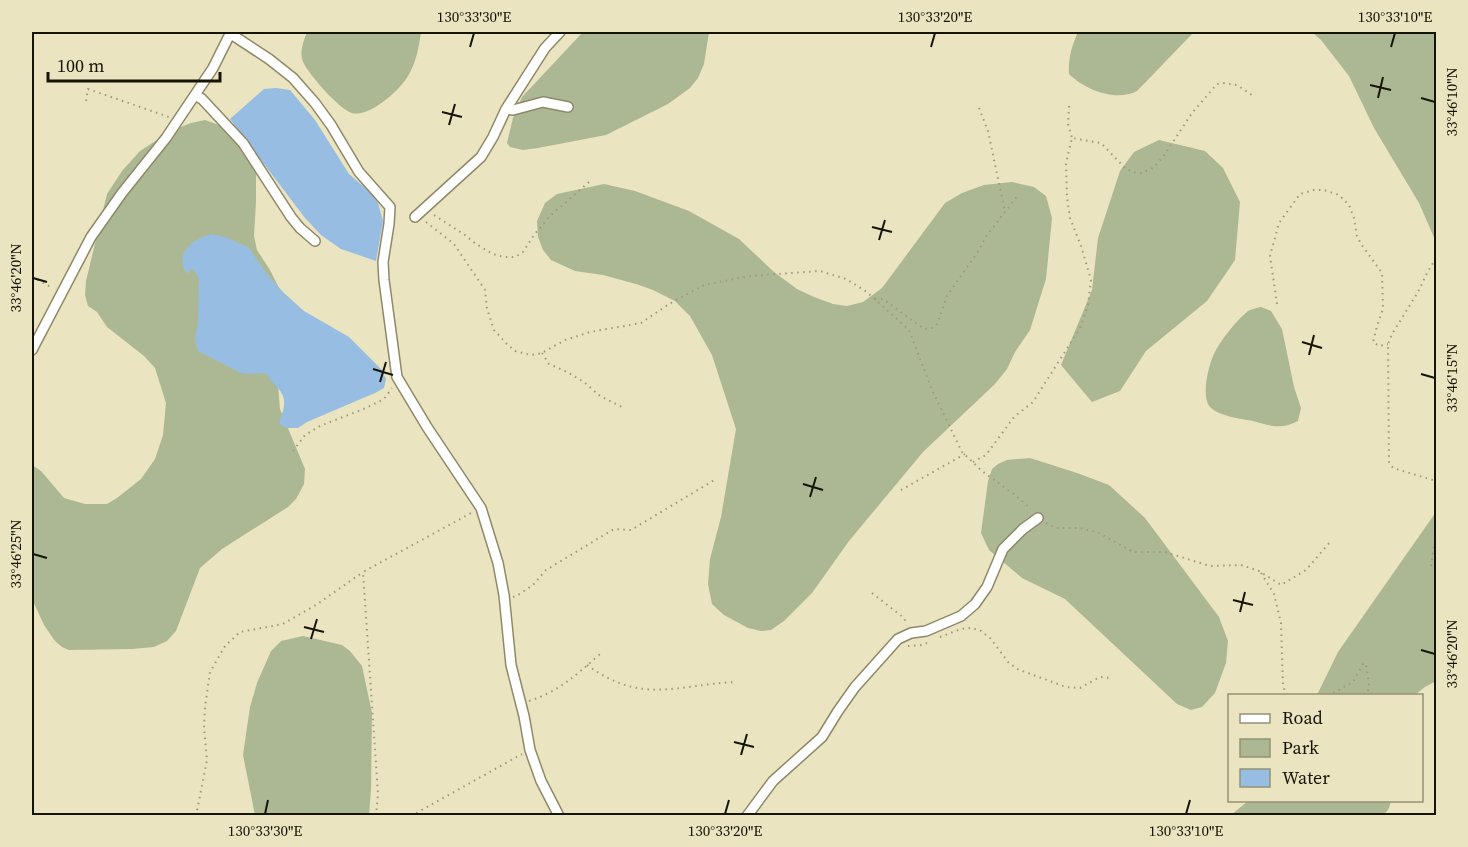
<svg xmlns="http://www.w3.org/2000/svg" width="1468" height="847" font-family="'Source Serif 4',serif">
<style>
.green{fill:#acb893}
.water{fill:#98bde3}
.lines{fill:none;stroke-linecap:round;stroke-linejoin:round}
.minor-casing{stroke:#8f8969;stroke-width:12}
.path{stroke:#9e997e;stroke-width:2;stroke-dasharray:1.5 4.5;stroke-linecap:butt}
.minor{stroke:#fff;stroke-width:9}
.ticks{fill:none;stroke:#161407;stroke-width:2}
.neatline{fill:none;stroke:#161407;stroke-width:2}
.ticks-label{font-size:15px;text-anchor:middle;fill:#161407}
</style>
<rect width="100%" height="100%" fill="#eae4c0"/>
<path class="green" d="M 307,32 L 421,32 C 419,47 416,63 408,76 C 400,90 369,118 352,113 C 340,110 305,71 302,59 C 300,50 304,40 307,32 Z
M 583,32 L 709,32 L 704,64 L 698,78 L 690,88 L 668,104 L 606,135 L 538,148 L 523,150 L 510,147 L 507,143 L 513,118 L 522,97 Z
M 1078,32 L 1194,32 L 1137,91 C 1116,102 1085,90 1069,74 C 1068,59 1072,45 1078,32 Z
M 1312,32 L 1436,32 L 1436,242 L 1419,203 L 1374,128 L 1349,76 L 1321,40 Z
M 205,120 L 238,132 L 256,152 L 256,201 L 254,236 L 257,250 L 270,270 L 289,308 L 278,385 L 280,409 L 305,469 L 304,484 L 296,499 L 288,507 L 222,549 L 200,568 L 176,631 L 167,641 L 154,647 L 132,649 L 69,650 L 62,647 L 55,641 L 44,625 L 32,599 L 32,465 L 41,471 L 64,498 L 85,504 L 107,504 L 117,498 L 141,479 L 155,459 L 163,435 L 166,403 L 155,368 L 144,356 L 107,327 L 97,312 L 88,306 L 85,295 L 86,281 L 107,194 L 122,171 L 140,151 L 171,131 L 191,123 Z
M 1159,140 L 1205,151 L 1223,168 L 1240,202 L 1235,260 L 1207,301 L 1146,351 L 1120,391 L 1092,402 L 1061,365 L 1092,290 L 1098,238 L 1120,171 L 1134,152 Z
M 1012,182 L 1034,187 L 1046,196 L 1052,218 L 1046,279 L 1030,330 L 1015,352 L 1007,369 L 995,384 L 923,452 L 849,541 L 812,593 L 784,621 L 771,630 L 761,631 L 748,628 L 724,615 L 712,604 L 708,584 L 710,559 L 721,517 L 736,429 L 712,355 L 690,316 L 675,301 L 653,290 L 636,284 L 603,275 L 575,271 L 551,260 L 543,250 L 538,237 L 537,221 L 545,203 L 557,194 L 604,184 L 635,191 L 689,211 L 739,239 L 774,272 L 797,289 L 814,297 L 833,304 L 847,306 L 863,302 L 882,288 L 945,203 L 962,193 L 984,185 Z
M 1261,307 L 1271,311 L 1282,329 L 1294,387 L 1301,408 L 1298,421 C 1280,430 1271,426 1253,421 C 1242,419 1218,416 1210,407 C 1201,396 1208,367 1214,354 C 1220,341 1236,321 1248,311 C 1252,309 1256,308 1261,307 Z
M 1030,458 L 1077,473 L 1109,485 L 1145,518 L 1219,617 L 1228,641 L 1226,663 L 1215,693 L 1202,707 L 1191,710 L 1177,704 L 1065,599 L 1022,578 L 989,550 L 981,533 L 988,481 L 992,469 L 998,464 L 1007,460 Z
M 1436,512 L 1436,681 L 1425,687 L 1415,695 L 1317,695 L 1338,652 Z
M 303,636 L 342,645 L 350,651 L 362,666 L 372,713 L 371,790 L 369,815 L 255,815 L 243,755 L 250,707 L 257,683 L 271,651 L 281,641 Z
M 1248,801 L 1248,800 L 1391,801 L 1389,808 L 1384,815 L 1231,815 Z"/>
<path class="water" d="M 276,88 L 290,90 L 315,120 L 349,174 L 369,191 L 378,203 L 383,221 L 376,261 L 341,249 L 321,235 L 305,218 L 230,119 L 264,89 Z
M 212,234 L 228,238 L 249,248 L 267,274 L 284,293 L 304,311 L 349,337 L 381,369 L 386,379 L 384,388 L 375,393 L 307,422 L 298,428 L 286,428 L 279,423 C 282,414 287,403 282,394 C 279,387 270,382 267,374 L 261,373 L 250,374 L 241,373 L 198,351 L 195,340 L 198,322 L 199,278 L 192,268 L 187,274 C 173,253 194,238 212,234 Z"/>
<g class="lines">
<defs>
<path id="minor" d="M 231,34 L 269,59 L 293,78 L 315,103 L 331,125 L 359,172 L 390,207 L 389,224 L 383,262 L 384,280 L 397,377 L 427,427 L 481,508 L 498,563 L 504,595 L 511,665 L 524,716 L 530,750 L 541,781 L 559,816
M 195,95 L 202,99 L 243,143 L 291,217 L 300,228 L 315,241
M 506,109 L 513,110 L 543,102 L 568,107
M 415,217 L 481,157 L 493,137 L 506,109 L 545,48 L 560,32
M 32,350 L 91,237 L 122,193 L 166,138 L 213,68 L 231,32
M 747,816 L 773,781 L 822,737 L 838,711 L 855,687 L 898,639 L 911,633 L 926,631 L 961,616 L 975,604 L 987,587 L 1003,549 L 1023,529 L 1038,518"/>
</defs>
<use href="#minor" class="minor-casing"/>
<path class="path" d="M 86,101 L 88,89 L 169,117
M 1069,106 L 1068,124 L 1072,138
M 979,108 L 988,131 L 1005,212
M 434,215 L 465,235 L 476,244 L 493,254 L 504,257 L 515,257 L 523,252 L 534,235 L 550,216 L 589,182
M 426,222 L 454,244 L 485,290 L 487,309 L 494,330 L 507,344 L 515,351 L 531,355 L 542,353 L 565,340 L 590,332 L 641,323 L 669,304 L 704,285 L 749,276 L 820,271 L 846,279 L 867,292 L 909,330 L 932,390 L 962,452 L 982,471 L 1015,495 L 1031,509
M 1436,258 L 1427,273 L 1418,292 L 1392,334 L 1388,344 L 1389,462 L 1393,468 L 1436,481
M 32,277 L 53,288
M 875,299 L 883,299 L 917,324 L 925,329 L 932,328 L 937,324 L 947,296 L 979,250 L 985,238 L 1018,195
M 1277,304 L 1270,256 L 1279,223 L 1300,194 L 1314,190 L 1324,190 L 1339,195 L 1349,205 L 1354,218 L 1357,236 L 1361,244 L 1382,273 L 1383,309 L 1377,326 L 1373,342 L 1379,346 L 1388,344
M 542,353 L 549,364 L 567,372 L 584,382 L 600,396 L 624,408
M 293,451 L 305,435 L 320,426 L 366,408 L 384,399 L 392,388
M 973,462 L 986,455 L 1014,417 L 1033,402 L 1080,328 L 1088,305 L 1091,280 L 1081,246 L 1070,218 L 1067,197 L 1066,163 L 1072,138 L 1101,143 L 1125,168 L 1133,172 L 1141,173 L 1153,168 L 1163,157 L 1192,113 L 1217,84 L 1225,83 L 1237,85 L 1252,95
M 901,490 L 965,454
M 1046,523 L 1056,528 L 1080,528 L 1099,533 L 1133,552 L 1165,552 L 1210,566 L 1241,565 L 1259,571 L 1281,585 L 1306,570 L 1331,541
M 1431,566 L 1436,534
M 1261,573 L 1274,594 L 1281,623 L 1283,686 L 1287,696
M 872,593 L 904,618 L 907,625
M 513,597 L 518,595 L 533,585 L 546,570 L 614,529 L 631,530 L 716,479
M 940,637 L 961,629 L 969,628 L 980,630 L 991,639 L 1008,662 L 1017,669 L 1066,687 L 1080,688 L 1100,677 L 1111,678
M 908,646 L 922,645 L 929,642
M 587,665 C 642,705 675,685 735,682
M 1328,696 L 1353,682 L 1363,664 L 1366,664 L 1369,686 L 1367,696
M 529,701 C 560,691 576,675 600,654
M 196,816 L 207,760 L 204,728 L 205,707 L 210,672 L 225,646 L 240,632 L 283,624 L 316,605 L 363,572
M 376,816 L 378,794 L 363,572 L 473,512
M 411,816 L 522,754"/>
<use href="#minor" class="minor"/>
</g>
<path class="ticks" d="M 470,47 L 474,33M 931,47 L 935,33M 1391,47 L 1395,33M 1370,85 L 1391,90M 1378,98 L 1383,77M 1421,98 L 1435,102M 442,112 L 462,117M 449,125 L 455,104M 872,227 L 892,232M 879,240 L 885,220M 33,278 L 47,282M 1302,342 L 1322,348M 1309,355 L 1314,335M 373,369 L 393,375M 1421,374 L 1435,378M 380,382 L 386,362M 803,484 L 823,490M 810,497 L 816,477M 33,554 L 47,558M 1233,600 L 1253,605M 1240,612 L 1245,592M 304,627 L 324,632M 311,639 L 317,619M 1421,650 L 1435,654M 734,742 L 754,747M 741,755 L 747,734M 265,814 L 268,800M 725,814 L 729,800M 1186,814 L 1190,800"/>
<rect width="1468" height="847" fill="none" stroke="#eae4c0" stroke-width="66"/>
<rect x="1228" y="694" width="195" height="108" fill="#eae4c0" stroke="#959176" stroke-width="1.5"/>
<rect x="1240" y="714" width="30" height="9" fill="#ffffff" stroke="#959176" stroke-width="1.5"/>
<text x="1282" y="724" font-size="18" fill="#161407">Road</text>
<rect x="1240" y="739" width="30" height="18" fill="#acb893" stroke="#959176" stroke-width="1.5"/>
<text x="1282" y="754" font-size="18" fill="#161407">Park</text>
<rect x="1240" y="769" width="30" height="18" fill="#98bde3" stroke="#959176" stroke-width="1.5"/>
<text x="1282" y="784" font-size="18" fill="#161407">Water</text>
<path d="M48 72v9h172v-9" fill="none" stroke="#161407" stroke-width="3"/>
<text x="57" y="72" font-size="18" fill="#161407" stroke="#eae4c0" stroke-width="4.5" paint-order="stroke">100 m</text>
<rect x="33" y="33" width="1402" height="781" class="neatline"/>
<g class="ticks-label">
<text x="474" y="22">130°33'30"E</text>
<text x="935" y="22">130°33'20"E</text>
<text x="1395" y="22">130°33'10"E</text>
<text transform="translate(1452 102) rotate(-90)" y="5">33°46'10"N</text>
<text transform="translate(16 278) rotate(-90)" y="5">33°46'20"N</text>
<text transform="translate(1452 378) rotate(-90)" y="5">33°46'15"N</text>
<text transform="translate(16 554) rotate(-90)" y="5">33°46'25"N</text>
<text transform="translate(1452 654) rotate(-90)" y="5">33°46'20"N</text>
<text x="265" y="836">130°33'30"E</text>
<text x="725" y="836">130°33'20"E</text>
<text x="1186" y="836">130°33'10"E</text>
</g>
</svg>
